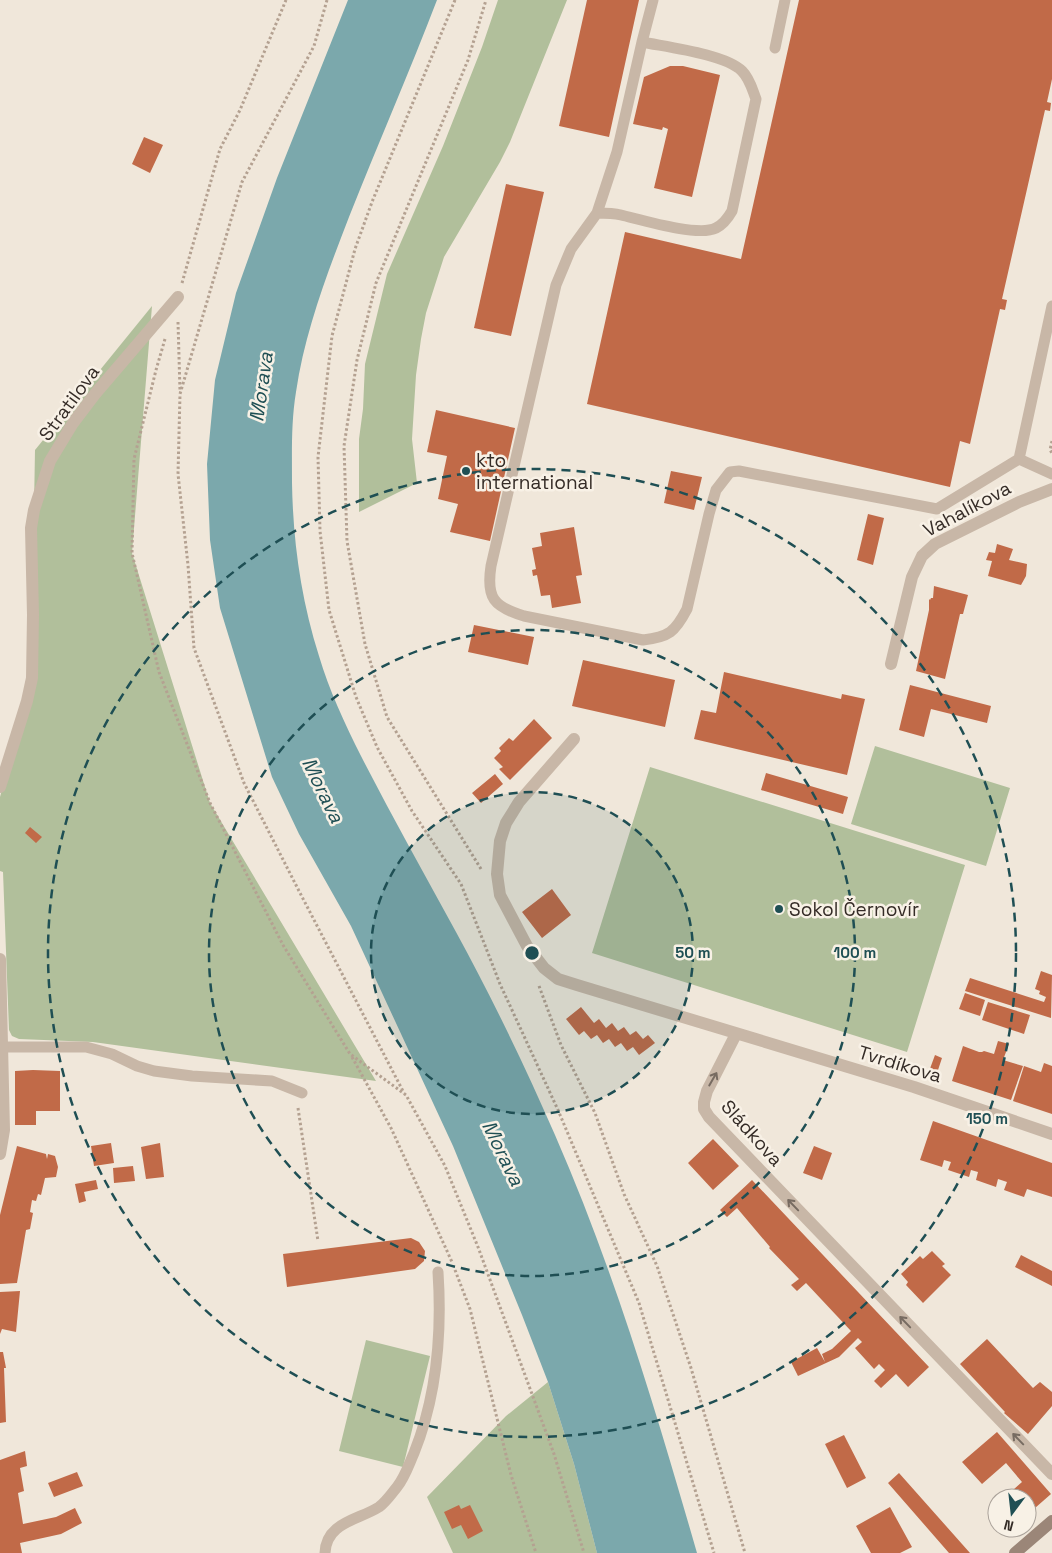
<svg xmlns="http://www.w3.org/2000/svg" width="1052" height="1553" font-family="'Space Grotesk',sans-serif">
<style>
.green{fill:#b1bf9b}
.water{fill:#7ba8ac}
.building{fill:#c16a48}
.lines{fill:none;stroke-linecap:round;stroke-linejoin:round}
.path{stroke:#b4a191;stroke-width:3;stroke-dasharray:2.5 2.5;stroke-linecap:butt}
.lane{stroke:#c8b7a7;stroke-width:11}
.street{stroke:#c8b7a7;stroke-width:12}
.secondary{stroke:#9b8678;stroke-width:12}
.oneway{stroke:#776b61}
.ring{fill:none;stroke:#1f4f54;stroke-width:2.5;stroke-dasharray:9 6}
.poi-dot{fill:#1f4f54;stroke:#f8f1e6;stroke-width:2}
.labels{text-anchor:middle;dominant-baseline:central;stroke-width:5;stroke-linejoin:round;paint-order:stroke}
.street-label{font-size:19px;fill:#352c27;stroke:#f8f1e6}
.poi-label{font-size:19px;fill:#352c27;stroke:#f8f1e6;text-anchor:start}
.water-label{font-size:20px;font-style:italic;fill:#1f4f54;stroke:#f8f1e6}
.centre{fill:#1f4f54;stroke:#f8f1e6;stroke-width:2.5}
.ring-label{font-size:15px;text-anchor:middle;font-weight:bold;fill:#1f4f54;stroke:#f8f1e6;stroke-width:5;stroke-linejoin:round;paint-order:stroke}
</style>
<rect width="100%" height="100%" fill="#f0e7da"/>
<path class="green" d="M 498,0 L 567,0 L 510,142 L 500,162 L 444,257 L 426,313 L 421,339 L 416,375 L 412,439 L 417,483 L 359,512 L 359,439 L 363,409 L 365,364 L 387,274 L 443,146 L 482,47 Z
M 152,306 L 132,553 L 210,803 L 376,1081 L 93,1042 L 19,1039 L 12,1036 L 9,1030 L 3,872 L 0,871 L 0,797 L 31,682 L 35,450 Z
M 875,746 L 1010,788 L 986,866 L 851,824 Z
M 650,767 L 965,865 L 907,1052 L 592,953 Z
M 366,1340 L 430,1356 L 403,1467 L 339,1451 Z
M 548,1382 L 574,1464 L 597,1553 L 453,1553 L 427,1497 L 506,1416 Z"/>
<path class="water" d="M 348,0 L 437,0 C 409,73 378,144 349,217 C 327,274 305,331 296,392 C 291,422 292,453 292,483 C 293,542 301,599 319,656 C 329,690 345,724 361,756 C 391,815 424,873 456,932 C 492,998 525,1066 555,1135 C 614,1270 656,1411 697,1553 L 597,1553 L 574,1464 L 548,1382 L 522,1315 L 453,1146 L 351,926 L 299,834 L 272,777 L 220,608 L 210,540 L 207,464 L 215,380 L 236,293 L 277,178 Z"/>
<path class="building" d="M 587,0 L 639,0 L 609,137 L 559,126 Z
M 799,0 L 1052,0 L 1052,79 L 1047,102 L 1051,103 L 1050,111 L 1045,110 L 1002,299 L 1007,300 L 1005,310 L 1000,309 L 970,444 L 960,441 L 950,487 L 587,404 L 625,232 L 741,259 Z
M 670,66 L 683,66 L 720,75 L 692,197 L 654,188 L 668,129 L 663,127 L 662,130 L 633,124 L 644,77 Z
M 144,137 L 163,145 L 150,173 L 132,164 Z
M 506,184 L 544,192 L 511,336 L 474,328 Z
M 436,410 L 515,428 L 490,541 L 450,532 L 458,504 L 438,499 L 447,456 L 427,452 Z
M 671,471 L 702,477 L 694,510 L 664,503 Z
M 868,514 L 884,518 L 873,565 L 857,560 Z
M 574,527 L 582,575 L 576,576 L 581,603 L 552,608 L 550,595 L 541,596 L 537,575 L 533,576 L 532,570 L 536,569 L 532,548 L 542,546 L 540,533 Z
M 997,544 L 1013,549 L 1009,560 L 1027,564 L 1026,576 L 1021,585 L 988,576 L 992,561 L 986,560 L 989,552 L 995,553 Z
M 934,586 L 968,595 L 963,614 L 960,614 L 945,679 L 916,671 L 929,610 L 929,599 L 930,600 L 931,598 L 933,598 Z
M 474,625 L 534,637 L 528,665 L 468,652 Z
M 583,660 L 675,680 L 665,727 L 572,706 Z
M 724,672 L 841,699 L 842,694 L 865,699 L 847,775 L 694,739 L 701,710 L 716,713 Z
M 910,685 L 991,706 L 987,723 L 931,709 L 924,737 L 899,730 Z
M 534,719 L 552,738 L 510,780 L 499,769 L 503,767 L 494,758 L 501,751 L 499,748 L 509,738 L 513,741 Z
M 766,773 L 848,797 L 843,814 L 761,790 Z
M 495,774 L 503,784 L 481,803 L 472,793 Z
M 30,827 L 42,837 L 36,843 L 25,833 Z
M 552,889 L 571,915 L 542,938 L 522,912 Z
M 1041,971 L 1052,975 L 1051,1018 L 965,991 L 970,978 L 1044,1002 L 1046,997 L 1039,994 L 1040,991 L 1035,989 Z
M 965,993 L 985,1000 L 980,1016 L 959,1009 Z
M 988,1002 L 1030,1015 L 1024,1034 L 982,1020 Z
M 581,1007 L 594,1023 L 599,1019 L 606,1028 L 612,1023 L 618,1031 L 624,1027 L 630,1035 L 636,1031 L 643,1039 L 648,1035 L 655,1043 L 639,1055 L 633,1047 L 627,1051 L 621,1043 L 615,1047 L 609,1039 L 603,1043 L 597,1035 L 591,1039 L 584,1031 L 579,1035 L 566,1019 Z
M 998,1041 L 1009,1044 L 1003,1060 L 1023,1066 L 1011,1100 L 952,1081 L 963,1046 L 979,1052 L 982,1052 L 984,1051 L 994,1054 Z
M 935,1055 L 942,1058 L 936,1076 L 928,1074 Z
M 1044,1063 L 1052,1066 L 1052,1114 L 1013,1101 L 1024,1066 L 1041,1072 Z
M 33,1070 L 60,1071 L 60,1111 L 36,1111 L 36,1125 L 15,1125 L 15,1071 Z
M 933,1121 L 1052,1163 L 1052,1197 L 1027,1189 L 1024,1197 L 1004,1190 L 1007,1182 L 998,1179 L 996,1187 L 976,1180 L 978,1172 L 971,1170 L 969,1177 L 948,1170 L 951,1162 L 944,1160 L 942,1167 L 920,1160 Z
M 713,1139 L 739,1166 L 713,1190 L 688,1163 Z
M 111,1143 L 114,1163 L 94,1166 L 91,1146 Z
M 160,1143 L 164,1177 L 146,1179 L 141,1147 Z
M 17,1146 L 46,1154 L 47,1159 L 48,1154 L 55,1156 L 58,1167 L 56,1177 L 45,1178 L 41,1195 L 38,1194 L 36,1201 L 32,1200 L 30,1212 L 33,1213 L 30,1229 L 26,1230 L 17,1283 L 0,1284 L 0,1215 Z
M 814,1146 L 832,1153 L 822,1180 L 803,1173 Z
M 133,1166 L 135,1181 L 114,1183 L 113,1168 Z
M 96,1180 L 98,1189 L 84,1192 L 86,1201 L 79,1203 L 75,1184 Z
M 752,1180 L 929,1367 L 908,1387 L 896,1374 L 881,1388 L 874,1381 L 885,1370 L 879,1364 L 874,1369 L 855,1348 L 862,1342 L 858,1338 L 839,1357 L 798,1376 L 791,1362 L 817,1348 L 825,1362 L 822,1354 L 832,1349 L 851,1331 L 806,1283 L 797,1291 L 791,1285 L 799,1279 L 769,1248 L 770,1247 L 737,1208 L 727,1217 L 720,1210 Z
M 411,1238 L 419,1242 L 425,1251 L 424,1261 L 415,1269 L 287,1287 L 283,1254 Z
M 932,1251 L 945,1264 L 942,1266 L 951,1275 L 923,1303 L 906,1285 L 908,1282 L 901,1274 L 920,1256 L 923,1259 Z
M 1021,1255 L 1052,1271 L 1052,1286 L 1015,1267 Z
M 20,1291 L 16,1332 L 2,1329 L 0,1334 L 0,1292 Z
M 987,1339 L 1033,1388 L 1040,1382 L 1052,1392 L 1052,1406 L 1028,1434 L 1004,1413 L 1005,1412 L 960,1364 Z
M 0,1352 L 3,1352 L 6,1368 L 4,1368 L 6,1422 L 0,1423 Z
M 997,1432 L 1051,1494 L 1027,1515 L 1027,1498 L 1004,1498 L 1022,1482 L 1006,1463 L 982,1484 L 962,1462 Z
M 844,1435 L 866,1478 L 847,1488 L 825,1444 Z
M 25,1451 L 27,1466 L 20,1468 L 24,1491 L 18,1493 L 23,1524 L 56,1517 L 75,1508 L 82,1523 L 61,1534 L 20,1543 L 22,1553 L 0,1553 L 0,1460 Z
M 77,1472 L 83,1486 L 54,1497 L 48,1483 Z
M 899,1473 L 970,1553 L 949,1553 L 888,1483 Z
M 459,1505 L 461,1509 L 470,1505 L 483,1531 L 468,1539 L 461,1525 L 452,1529 L 444,1512 Z
M 890,1507 L 912,1547 L 900,1553 L 871,1553 L 856,1526 Z"/>
<g class="lines">
<path class="path" d="M 327,0 L 314,46 L 242,182 L 180,394 L 178,474 L 188,565 L 194,648 L 244,783 L 299,891 L 404,1093
M 455,0 L 372,202 L 355,249 L 332,336 L 318,457 L 320,531 L 329,610 L 356,697 L 377,747 L 412,811 L 461,884 L 500,984 L 558,1110 L 639,1303 L 714,1553
M 182,283 L 220,149 L 240,110 L 286,0
M 178,322 L 180,391
M 165,339 L 156,370 L 134,459 L 132,553 L 159,672 L 210,803 L 283,945 L 350,1054 L 406,1095 L 445,1166 L 478,1247 L 554,1454 L 584,1553
M 1052,441 L 1050,450 L 1052,453
M 481,869 L 387,717 L 365,644 L 347,541 L 344,446 L 357,360 L 376,283 L 468,60 L 486,0
M 539,986 L 561,1045 L 595,1113 L 624,1194 L 657,1266 L 691,1368 L 745,1553
M 352,1057 L 391,1128 L 452,1262
M 298,1108 L 318,1241
M 455,1270 L 470,1309 L 511,1475 L 536,1553"/>
<path class="lane" d="M 642,42 L 653,0
M 775,48 L 785,0
M 597,213 L 617,152 L 642,42 C 666,47 725,54 742,71 C 750,79 752,89 756,99 L 732,211 C 728,218 724,224 716,228 C 698,237 642,220 621,215 C 613,213 605,213 597,213 L 571,249 L 556,285 L 491,566 C 486,598 494,607 524,616 L 643,640 C 669,637 675,632 687,609 L 709,514 L 716,490 L 730,472 L 739,471 L 937,509 L 1019,459
M 1052,306 L 1019,459 L 1052,474
M 2,1047 L 86,1047 L 112,1054 L 137,1066 L 154,1071 L 192,1076 L 272,1081 L 302,1093
M 325,1553 C 326,1522 359,1520 379,1507 C 386,1502 392,1493 397,1487 C 405,1477 409,1464 414,1453 C 437,1396 442,1333 438,1272"/>
<path class="street" d="M 891,664 L 912,577 L 922,556 L 935,544 L 1019,502 L 1052,489
M 574,739 L 519,802 L 506,823 L 500,841 L 497,874 L 500,895 L 527,946 L 544,968 L 558,979 L 577,985 L 914,1087 L 1052,1134
M 0,787 L 27,701 L 32,678 L 33,615 L 31,528 L 34,510 L 50,461 L 73,423 L 95,394 L 178,297
M 0,959 L 4,1130 L 0,1154
M 736,1034 L 707,1091 L 704,1102 L 704,1109 L 709,1117 L 1052,1474"/>
<path class="secondary" d="M 1015,1553 L 1052,1521"/>
</g>
<defs><path id="oneway-shaft" d="M-6 0H5M1.5-3L5.5 0L1.5 3" fill="none" stroke-width="1.6" stroke-linecap="round" stroke-linejoin="round" transform="scale(1.25)"/></defs>
<g class="oneway">
<use href="#oneway-shaft" transform="translate(713 1079) rotate(-60)"/>
<use href="#oneway-shaft" transform="translate(793 1205) rotate(-134)"/>
<use href="#oneway-shaft" transform="translate(905 1322) rotate(-134)"/>
<use href="#oneway-shaft" transform="translate(1018 1439) rotate(-134)"/>
</g>
<circle cx="532" cy="953" r="161" fill="#1f4f54" fill-opacity=".12"/>
<g class="ring">
<circle cx="532" cy="953" r="161"/>
<circle cx="532" cy="953" r="323"/>
<circle cx="532" cy="953" r="484"/>
</g>
<g class="poi-dot">
<circle cx="466" cy="471" r="5"/>
<circle cx="779" cy="909" r="5"/>
</g>
<g class="labels">
<g class="street-label">
<text transform="translate(69 403) rotate(-54)">Stratilova</text>
<text transform="translate(967 509) rotate(-28)">Vahalíkova</text>
<text transform="translate(900 1064) rotate(17)">Tvrdíkova</text>
<text transform="translate(752 1133) rotate(48)">Sládkova</text>
</g>
<g class="poi-label">
<text x="476" y="460">kto<tspan x="476" dy="22">international</tspan></text>
<text x="789" y="909">Sokol Černovír</text>
</g>
<g class="water-label">
<text transform="translate(261 387) rotate(-82)">Morava</text>
<text transform="translate(323 790) rotate(64)">Morava</text>
<text transform="translate(503 1153) rotate(64)">Morava</text>
</g>
</g>
<circle cx="532" cy="953" r="8" class="centre"/>
<g class="ring-label">
<text x="693" y="958">50 m</text>
<text x="855" y="958">100 m</text>
<text x="987" y="1124">150 m</text>
</g>
<g transform="translate(1012 1513) rotate(195)"><circle r="24" fill="#f8f1e6" stroke="#aaa29a"/>
<path d="M0-4L9 19L0 12L-9 19Z" fill="#1f4f54"/>
<text y="-8" font-size="14" font-weight="bold" text-anchor="middle" fill="#352c27">N</text>
</g>
</svg>
